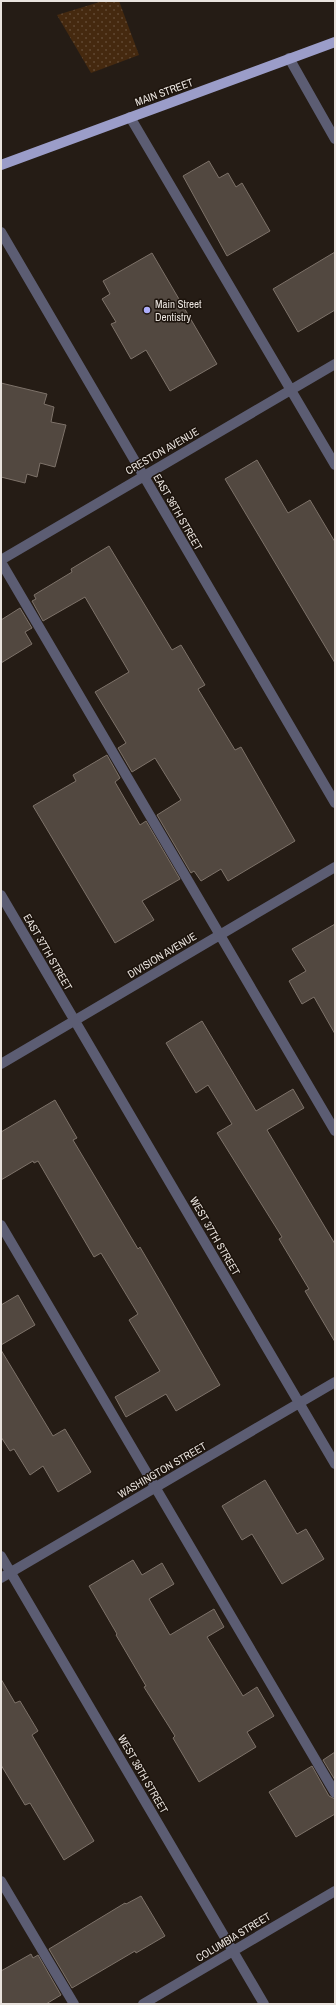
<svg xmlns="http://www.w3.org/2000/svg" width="336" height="2005" font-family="'Archivo Narrow',sans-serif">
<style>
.garden{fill:url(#garden-dots)}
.building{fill:#524840;stroke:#7d7269}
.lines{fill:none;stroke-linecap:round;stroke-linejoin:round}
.minor{stroke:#5c5d73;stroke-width:10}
.major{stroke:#9b9dc9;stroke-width:10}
.poi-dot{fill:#adaefb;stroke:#1c130c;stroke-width:1.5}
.labels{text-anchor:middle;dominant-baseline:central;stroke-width:3;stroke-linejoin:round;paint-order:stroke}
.street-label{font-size:11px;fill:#e9e3de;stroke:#1c130c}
.poi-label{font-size:11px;fill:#e9e3de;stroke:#1c130c;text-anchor:start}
</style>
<defs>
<pattern id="garden-dots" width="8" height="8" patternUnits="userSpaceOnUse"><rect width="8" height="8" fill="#45290f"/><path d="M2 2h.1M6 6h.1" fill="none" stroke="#604832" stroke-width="1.8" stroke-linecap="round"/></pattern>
</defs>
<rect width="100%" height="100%" fill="#251c15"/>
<path class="garden" d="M 103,1 L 119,1 L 139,55 L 91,73 L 57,15 Z"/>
<path class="building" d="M 209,161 L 219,178 L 228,173 L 236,187 L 242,183 L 270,231 L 227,256 L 183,176 Z
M 335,252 L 335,310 L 298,332 L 273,289 Z
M 152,253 L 217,364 L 170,391 L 146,350 L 131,359 L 111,324 L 116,322 L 102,299 L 110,294 L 103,281 Z
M 1,383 L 47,394 L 44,404 L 54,407 L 51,422 L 66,425 L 55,467 L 40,463 L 37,477 L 27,474 L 25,483 L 1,477 Z
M 257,460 L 288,513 L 310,500 L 335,542 L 335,663 L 225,479 Z
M 109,546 L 172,650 L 181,645 L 205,685 L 198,689 L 235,750 L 241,747 L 295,841 L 228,881 L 221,869 L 201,881 L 194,871 L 191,873 L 157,815 L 181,800 L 155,758 L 132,772 L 118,748 L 126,743 L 95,692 L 129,672 L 85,597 L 43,621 L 32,601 L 36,599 L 34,595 L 72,572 L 71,569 Z
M 20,608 L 32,628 L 25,632 L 32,644 L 1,663 L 1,620 Z
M 107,755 L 120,778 L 115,782 L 140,825 L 146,821 L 180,879 L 142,901 L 154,920 L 115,943 L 33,806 L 76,781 L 73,775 Z
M 335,924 L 335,1034 L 314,997 L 302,1004 L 289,981 L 306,971 L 292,949 Z
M 202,1021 L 256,1111 L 293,1089 L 304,1108 L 267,1130 L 335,1244 L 335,1342 L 305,1291 L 309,1289 L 279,1239 L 282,1237 L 217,1133 L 232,1124 L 208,1085 L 196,1093 L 166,1043 Z
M 55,1100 L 77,1138 L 73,1140 L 138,1249 L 140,1247 L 164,1288 L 220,1385 L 176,1411 L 166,1394 L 126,1417 L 115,1397 L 160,1371 L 129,1320 L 138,1314 L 101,1253 L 94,1257 L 38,1161 L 34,1163 L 33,1161 L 1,1180 L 1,1132 Z
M 18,1295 L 35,1325 L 1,1345 L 1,1305 Z
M 1,1350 L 53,1436 L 65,1429 L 91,1472 L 58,1492 L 43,1466 L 30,1475 L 14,1449 L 10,1451 L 1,1437 Z
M 265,1480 L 297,1534 L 306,1529 L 324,1559 L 282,1584 L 252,1534 L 242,1540 L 222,1506 Z
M 133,1560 L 142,1575 L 162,1563 L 174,1584 L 149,1599 L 170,1635 L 214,1609 L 224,1627 L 207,1637 L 243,1696 L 257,1687 L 274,1716 L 247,1732 L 256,1747 L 199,1782 L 173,1738 L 175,1736 L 144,1687 L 146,1686 L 116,1635 L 117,1634 L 89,1586 Z
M 1,1679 L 15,1703 L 20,1701 L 38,1731 L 32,1735 L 94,1841 L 64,1860 L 30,1803 L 25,1805 L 1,1765 Z
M 335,1752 L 335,1780 L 323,1760 Z
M 312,1766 L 329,1796 L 335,1799 L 335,1814 L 296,1837 L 269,1792 Z
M 141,1896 L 165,1936 L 136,1953 L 135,1951 L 72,1988 L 49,1949 L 125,1903 L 126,1904 Z
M 31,1954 L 33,1958 L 38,1955 L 61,1995 L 46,2004 L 1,2004 L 1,1971 Z"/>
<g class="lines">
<path class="minor" d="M 289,58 L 335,139
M 130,117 L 335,465
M 1,232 L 335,803
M 1,560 L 335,364
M 1,562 L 335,1131
M 1,895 L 335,1464
M 1,1064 L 335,867
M 1,1225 L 335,1793
M 1,1556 L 264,2004
M 1,1578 L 335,1382
M 1,1881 L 74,2004
M 143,2004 L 335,1891"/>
<path class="major" d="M 1,165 L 335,42"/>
</g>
<circle class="poi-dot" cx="147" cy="310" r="4"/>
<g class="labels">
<g class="street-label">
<text transform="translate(164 92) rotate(-20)">MAIN STREET</text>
<text transform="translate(162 451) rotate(-30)">CRESTON AVENUE</text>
<text transform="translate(178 512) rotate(60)">EAST 36TH STREET</text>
<text transform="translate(48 952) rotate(60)">EAST 37TH STREET</text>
<text transform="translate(162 955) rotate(-31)">DIVISION AVENUE</text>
<text transform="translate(215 1236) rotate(60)">WEST 37TH STREET</text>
<text transform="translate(162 1470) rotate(-30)">WASHINGTON STREET</text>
<text transform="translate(143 1774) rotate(60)">WEST 38TH STREET</text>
<text transform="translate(233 1937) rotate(-31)">COLUMBIA STREET</text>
</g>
<g class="poi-label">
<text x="155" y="304">Main Street<tspan x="155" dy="13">Dentistry</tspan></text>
</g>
</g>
<rect width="336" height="2005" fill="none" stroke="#e9e3de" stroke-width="4"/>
</svg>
